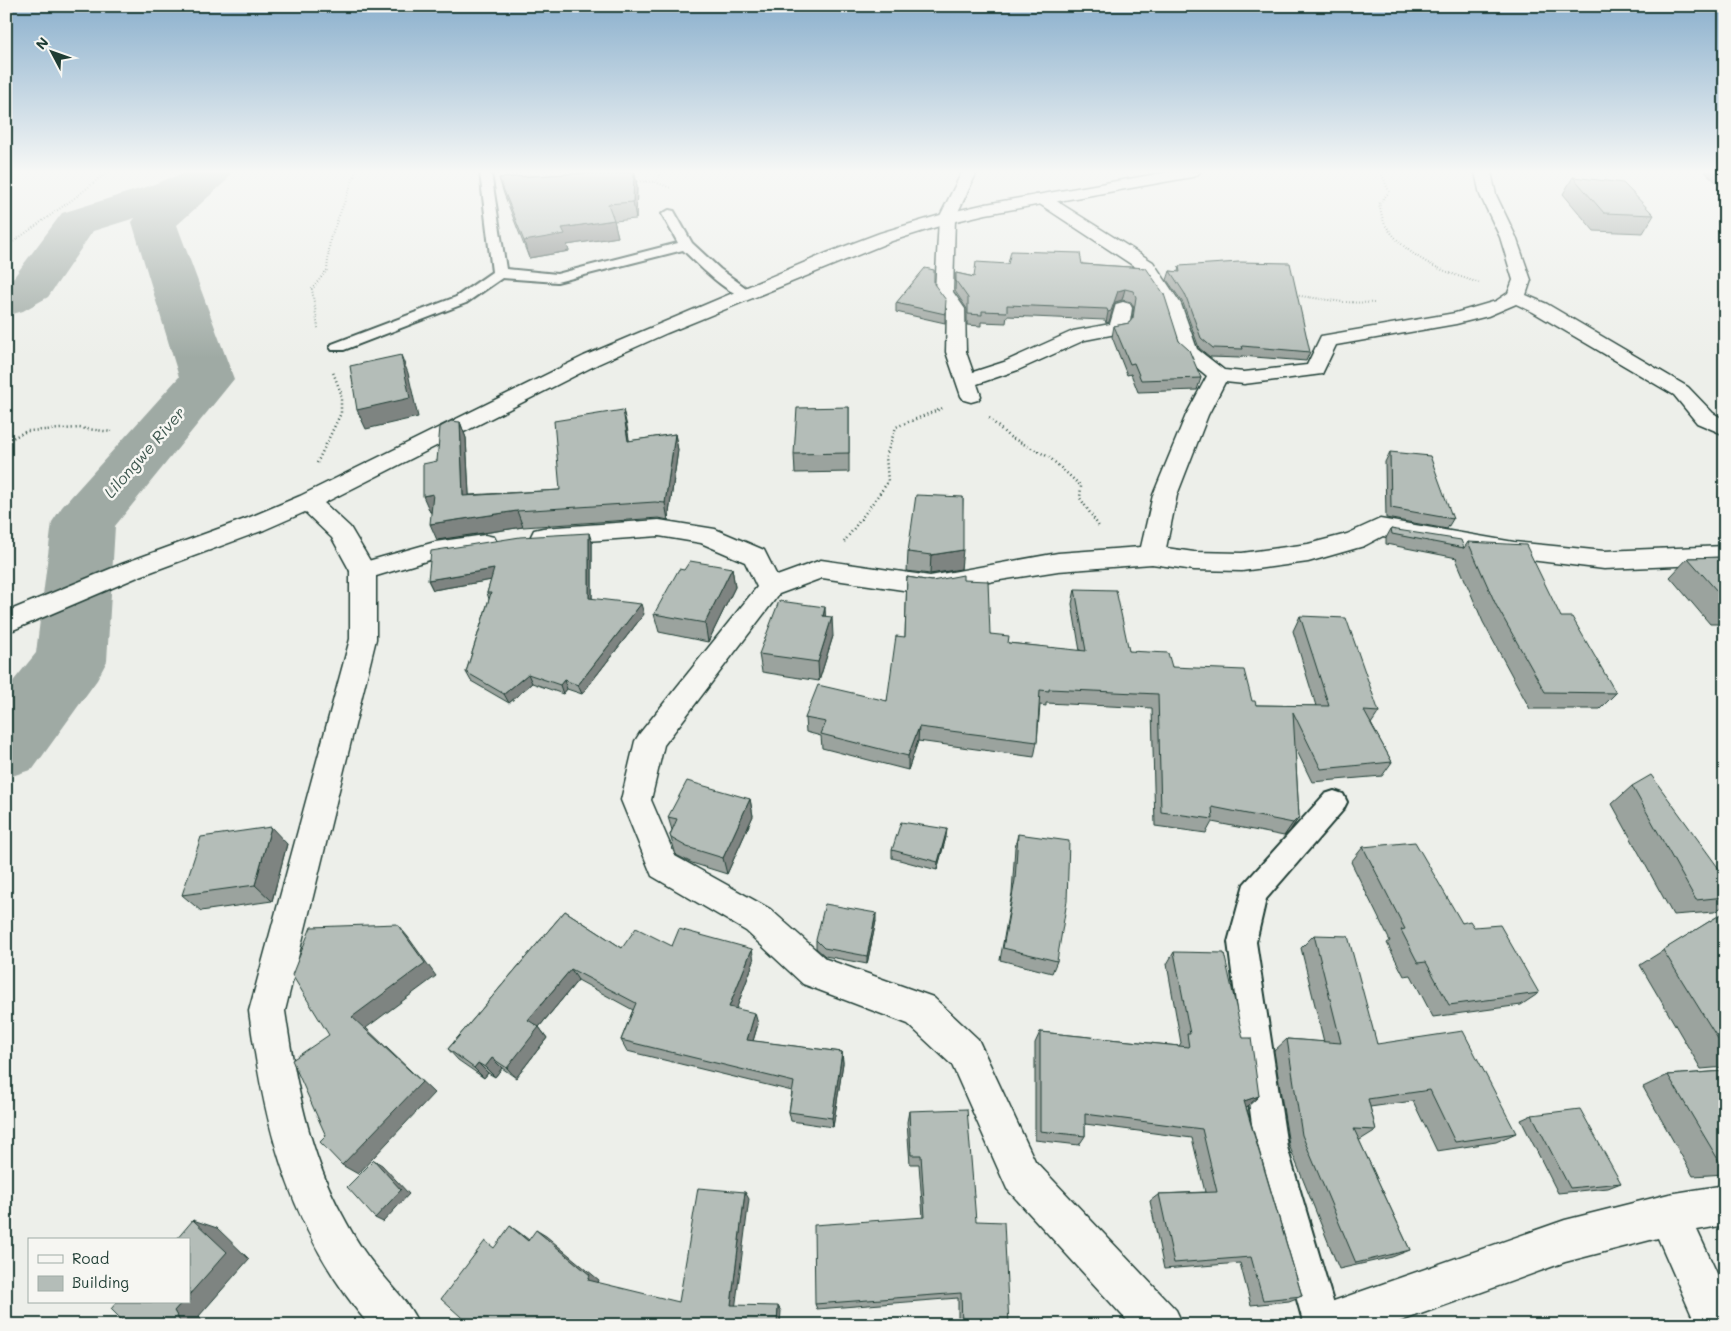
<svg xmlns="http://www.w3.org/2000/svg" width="1731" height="1331" font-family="Mali,sans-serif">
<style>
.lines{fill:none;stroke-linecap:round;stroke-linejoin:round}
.river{fill:#9faaa4;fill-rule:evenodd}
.service-casing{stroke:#1f3d34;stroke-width:4}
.minor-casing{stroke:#1f3d34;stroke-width:3}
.tertiary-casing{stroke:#1f3d34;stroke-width:3}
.path-far1{stroke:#1f3d34;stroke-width:2;stroke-dasharray:0.5 2.5;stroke-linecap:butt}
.path{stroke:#1f3d34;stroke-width:2.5;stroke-dasharray:1 3;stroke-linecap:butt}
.service{fill:#f6f6f2;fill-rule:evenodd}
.minor{fill:#f6f6f2;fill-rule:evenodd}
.tertiary{fill:#f6f6f2;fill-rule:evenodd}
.wall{fill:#9ba39e;stroke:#1f3d34}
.shaded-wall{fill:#7e8481;stroke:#1f3d34}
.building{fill:#b4bdb8;stroke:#1f3d34}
.labels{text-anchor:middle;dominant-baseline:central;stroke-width:5;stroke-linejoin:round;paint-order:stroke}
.water-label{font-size:16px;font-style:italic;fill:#3f5850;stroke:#f6f6f2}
</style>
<rect width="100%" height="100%" fill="#edefea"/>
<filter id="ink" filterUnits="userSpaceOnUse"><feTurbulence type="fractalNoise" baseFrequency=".02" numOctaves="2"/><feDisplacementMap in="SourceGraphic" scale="10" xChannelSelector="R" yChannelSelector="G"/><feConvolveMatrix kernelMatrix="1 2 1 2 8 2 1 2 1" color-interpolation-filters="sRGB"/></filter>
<g filter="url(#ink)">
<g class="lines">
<path class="river" d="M 186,172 L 232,172 L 226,181 L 177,225 L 234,379 L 115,526 L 107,661 L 97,680 L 33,769 L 6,778 L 6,690 L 36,653 L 52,522 L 62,507 L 179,377 L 132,222 L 135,218 L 93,231 L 48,297 L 23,311 L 6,316 L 6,281 L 14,277 L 62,213 L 149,186 Z"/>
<defs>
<path id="service" d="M 480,172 L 491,173 L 506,269 L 557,274 L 678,243 L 662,214 L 669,210 L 674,211 L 692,243 L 720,269 L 753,293 L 750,296 C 732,301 696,262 683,250 L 557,282 L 502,278 L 466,303 L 344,350 L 332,350 L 330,347 L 332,344 L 456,297 L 492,272 Z
M 1334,791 L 1343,794 L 1347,802 L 1343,810 L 1266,899 L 1256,942 L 1287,1147 L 1340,1325 L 1304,1325 L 1255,1147 L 1228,942 L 1244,884 L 1325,794 Z"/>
<path id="minor" d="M 962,172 L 977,172 L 955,218 L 953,292 L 965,309 L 966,352 L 973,372 L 1004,362 L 1073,331 L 1110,324 L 1116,304 L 1123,302 L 1130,304 L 1132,308 L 1129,328 L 1126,332 L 1085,340 L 1018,370 L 977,384 L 981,396 L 978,400 L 971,402 L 964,400 L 961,396 L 946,352 L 947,309 L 935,292 L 939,218 Z
M 1475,172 L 1491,172 L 1496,195 L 1516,237 L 1531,280 L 1526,295 L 1547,304 L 1688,387 L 1713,413 L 1725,420 L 1725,435 L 1697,423 L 1674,395 L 1533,312 L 1516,304 L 1488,316 L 1456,324 L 1336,345 L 1322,374 L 1244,384 L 1225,382 L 1208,415 L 1177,495 L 1166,548 L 1194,552 L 1242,553 L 1308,544 L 1347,534 L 1380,519 L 1514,542 L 1604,551 L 1725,546 L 1725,564 L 1604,569 L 1514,558 L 1383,536 L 1364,546 L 1308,562 L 1242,571 L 1194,570 L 1152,564 L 1058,571 L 994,581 L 930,594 L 822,578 L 779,594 L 664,745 L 651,800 L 675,856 L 770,909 L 826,959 L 933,997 L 978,1039 L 1035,1161 L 1176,1310 L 1183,1325 L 1131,1325 L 1007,1189 L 952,1065 L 908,1024 L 803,984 L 746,931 L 652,876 L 621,800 L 635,741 L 640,733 L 757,587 L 745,562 L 701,543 L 659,536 L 543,544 L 534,542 L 531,536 L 534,530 L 543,528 L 659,520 L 715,529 L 764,550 L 777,576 L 821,560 L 930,576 L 1058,553 L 1141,547 L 1153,495 L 1186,415 L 1207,376 L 1178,352 L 1163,304 L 1140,270 L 1035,201 L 1033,198 L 1035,195 L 1047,195 L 1153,262 L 1181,304 L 1197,349 L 1224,370 L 1244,372 L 1307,365 L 1321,336 L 1455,313 L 1496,301 L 1508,293 L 1513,280 L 1500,237 L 1480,195 Z
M 485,535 L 494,537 L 497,543 L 494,549 L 436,558 L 363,580 L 354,577 L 350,571 L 354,565 L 435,542 Z
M 1725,1185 L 1725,1225 L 1697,1230 L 1725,1291 L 1725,1325 L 1696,1325 L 1658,1238 L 1565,1262 L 1390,1325 L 1306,1325 L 1313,1310 L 1328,1303 L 1565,1220 L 1669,1194 Z"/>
<path id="tertiary" d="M 1168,172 L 1200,172 L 1197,175 L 1192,177 L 986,214 L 952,222 L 892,241 L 667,333 L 598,364 L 324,503 L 350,527 L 376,571 L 376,639 L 285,1011 C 295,1079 309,1155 343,1216 C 352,1233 363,1252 376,1267 C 391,1286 409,1302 419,1325 L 369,1325 C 291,1232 264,1129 249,1011 L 350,639 L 350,571 L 332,538 L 305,512 L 264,530 L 140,576 L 6,633 L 6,612 L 122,564 L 248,518 L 300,496 L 584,356 L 827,253 L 880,233 L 947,213 L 986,204 Z"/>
</defs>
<use href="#service" class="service-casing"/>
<use href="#minor" class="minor-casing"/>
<use href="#tertiary" class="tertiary-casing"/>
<path class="path-far1" d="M 661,172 L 655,182 L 671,188
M 1381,172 L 1389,192 L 1379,204 C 1381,211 1382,220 1386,226 C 1409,259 1443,272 1480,283
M 512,175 L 533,176
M 634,181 L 655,182
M 6,247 L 76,197 L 107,172
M 1293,295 L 1343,302 L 1376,303
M 318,328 L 312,289 L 327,270 L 330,239 L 356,172"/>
<path class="path" d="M 989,418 L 1008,436 L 1049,457 L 1081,486 L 1080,498 L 1100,528
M 6,441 L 27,431 L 79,428 L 112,432
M 317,463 L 341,413 L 341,393 L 333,372
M 844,542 L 888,482 L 886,456 L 896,427 L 943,408"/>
<use href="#service" class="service"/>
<use href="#minor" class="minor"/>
<use href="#tertiary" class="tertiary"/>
</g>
<path class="wall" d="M 602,172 L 635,172 L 637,186 L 636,219 L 614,221 L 618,237 L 567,245 L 569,251 L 529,258 L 504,194 L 499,178 Z
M 1705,172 L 1725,172 L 1725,190 Z
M 1573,177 L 1654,215 L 1643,233 L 1594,231 L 1563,194 Z
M 1008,264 L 1082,264 L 1146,268 L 1179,341 L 1201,378 L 1197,390 L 1138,392 L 1131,374 L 1127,375 L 1112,337 L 1114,326 L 1129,323 L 1132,319 L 1134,308 L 1131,302 L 1122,300 L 1115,302 L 1109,322 L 1106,323 L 1105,320 L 1007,316 L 1006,323 L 981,322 L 981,326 L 967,325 L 967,309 L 955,291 L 956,273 L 974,277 Z
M 1179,266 L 1310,352 L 1306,361 L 1241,356 L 1240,358 L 1210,357 L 1199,348 L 1183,303 L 1167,280 L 1170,271 L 1178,272 Z
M 934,284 L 945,314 L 945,323 L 896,312 L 896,303 Z
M 849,407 L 849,472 L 795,473 L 794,454 Z
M 623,410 L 629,441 L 675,434 L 678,450 L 668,520 L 659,518 L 523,527 L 437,540 L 431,512 L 430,512 L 437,461 L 460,422 L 466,438 L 469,495 L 560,490 Z
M 1390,452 L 1453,519 L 1447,529 L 1386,518 L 1385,462 Z
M 963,497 L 961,569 L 930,574 L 907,571 L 908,552 Z
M 1391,529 L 1464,548 L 1468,542 L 1561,617 L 1616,693 L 1600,709 L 1530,709 L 1483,622 L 1456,559 L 1457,558 L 1386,544 L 1386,538 Z
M 592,542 L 592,599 L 644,614 L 582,694 L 567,689 L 563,694 L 532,683 L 509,703 L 471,681 L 466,672 L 489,599 L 487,593 L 491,580 L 433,590 L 428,580 Z
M 1725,557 L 1725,624 L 1710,624 L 1670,577 L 1688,558 Z
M 732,568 L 735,587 L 708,642 L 659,632 L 654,614 L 684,570 Z
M 907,577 L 932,581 L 963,580 L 990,634 L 1008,643 L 1080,651 L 1072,604 L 1075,589 L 1129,651 L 1172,667 L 1252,701 L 1256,705 L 1316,706 L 1293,631 L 1300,616 L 1379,712 L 1371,724 L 1392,762 L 1382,776 L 1312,782 L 1295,747 L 1299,817 L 1290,831 L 1284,836 L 1212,822 L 1206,833 L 1155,826 L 1152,708 L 1046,703 L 1046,706 L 1040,705 L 1037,742 L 1034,757 L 918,741 L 908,770 L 822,748 L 821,736 L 806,732 L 805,718 L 887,701 L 905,637 Z
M 833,636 L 819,681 L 762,672 L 759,654 Z
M 1632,786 L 1725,877 L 1725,905 L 1714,912 L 1673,915 L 1612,804 Z
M 750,799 L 753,816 L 727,874 L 692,863 L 676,855 L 670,835 L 672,830 L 668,817 Z
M 1018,834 L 1057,961 L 1052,973 L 1000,960 L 1012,893 L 1015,847 Z
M 946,837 L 937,870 L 892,858 L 892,850 Z
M 287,844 L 272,901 L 201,911 L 182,895 Z
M 1363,847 L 1462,923 L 1474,927 L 1539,993 L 1521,1005 L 1433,1017 L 1411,975 L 1404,976 L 1387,943 L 1390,941 L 1351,862 Z
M 565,911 L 622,948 L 672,946 L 754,961 L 736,1009 L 758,1024 L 753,1041 L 842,1052 L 843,1063 L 833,1127 L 791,1121 L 789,1112 L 792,1091 L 627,1051 L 621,1040 L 633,1010 L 578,980 L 539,1027 L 547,1038 L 516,1078 L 502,1068 L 495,1077 L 488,1073 L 484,1078 L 458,1060 L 448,1049 Z
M 1723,913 L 1725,916 L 1725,1067 L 1701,1069 L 1640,965 Z
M 876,921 L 867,964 L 825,956 L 816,948 L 816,940 Z
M 1314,935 L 1377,1044 L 1516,1133 L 1496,1142 L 1437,1151 L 1413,1101 L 1370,1107 L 1376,1130 L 1360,1140 L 1359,1140 L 1410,1250 L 1392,1257 L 1339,1269 L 1289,1145 L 1274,1051 L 1287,1039 L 1324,1042 L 1301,948 Z
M 1174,952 L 1243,1038 L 1259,1096 L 1248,1106 L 1246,1106 L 1302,1296 L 1289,1301 L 1251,1305 L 1240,1263 L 1164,1269 L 1150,1201 L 1159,1194 L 1205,1192 L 1192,1138 L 1085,1124 L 1085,1136 L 1079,1145 L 1035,1140 L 1035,1043 L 1040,1032 L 1179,1046 L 1181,1043 L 1167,964 Z
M 1725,1071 L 1725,1174 L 1693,1176 L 1643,1087 L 1668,1075 Z
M 909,1111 L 976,1221 L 1009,1325 L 958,1325 L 958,1298 L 817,1309 L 815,1304 L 923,1217 L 919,1164 L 910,1164 L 907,1122 Z
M 1532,1115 L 1621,1183 L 1608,1188 L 1558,1193 L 1521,1120 Z"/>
<path class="shaded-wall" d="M 634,172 L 637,186 L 636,219 L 633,202 Z
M 614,220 L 618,237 L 567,245 L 569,251 L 529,258 L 524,241 L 562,228 Z
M 1125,289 L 1122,300 L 1115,302 L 1109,322 L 1106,323 L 1108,312 L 1118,291 Z
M 401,355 L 408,373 L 418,417 L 366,429 L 357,410 Z
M 623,410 L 627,426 L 632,458 L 628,441 Z
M 460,422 L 466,438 L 470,512 L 463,496 Z
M 675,434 L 678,450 L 668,520 L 665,503 Z
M 433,494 L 440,510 L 430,512 L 423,496 Z
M 517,511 L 523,527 L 437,540 L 430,524 Z
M 589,533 L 592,542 L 592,608 L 589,598 Z
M 963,550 L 961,569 L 930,574 L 931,555 Z
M 732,568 L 735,587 L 708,642 L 705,623 Z
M 494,569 L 498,579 L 433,590 L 428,580 Z
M 641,604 L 644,614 L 582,694 L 578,685 Z
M 825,607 L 826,626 L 823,616 Z
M 832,617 L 833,636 L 819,681 L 818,662 Z
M 528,674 L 532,683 L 509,703 L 504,694 Z
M 564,680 L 567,689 L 563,694 L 560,685 Z
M 919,727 L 918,741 L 908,770 L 908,756 Z
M 750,799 L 753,816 L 727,874 L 723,858 Z
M 1299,817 L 1290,831 L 1284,836 L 1293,823 Z
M 271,827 L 287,844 L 272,901 L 255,885 Z
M 947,829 L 946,837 L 937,870 L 938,862 Z
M 876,913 L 876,921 L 867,964 L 867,956 Z
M 397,924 L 408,937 L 436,976 L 366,1028 L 434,1093 L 358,1174 L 342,1165 L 352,1017 Z
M 752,949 L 754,961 L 733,1018 L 729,1007 Z
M 571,969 L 578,980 L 539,1027 L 547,1038 L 516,1078 L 507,1068 L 528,1020 Z
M 755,1013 L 758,1024 L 750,1051 L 747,1040 Z
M 842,1052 L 843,1063 L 833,1127 L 832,1118 Z
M 492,1058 L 502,1068 L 495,1077 L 485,1067 Z
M 478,1063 L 488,1073 L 484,1078 L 474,1068 Z
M 1259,1096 L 1248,1106 L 1234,1111 L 1244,1101 Z
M 374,1160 L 382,1165 L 409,1194 L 383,1222 L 375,1218 Z
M 745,1192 L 749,1199 L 735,1310 L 731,1305 Z
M 193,1220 L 217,1228 L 249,1259 L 199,1316 L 204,1325 L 182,1325 L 174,1311 L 182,1302 L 189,1302 Z
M 510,1226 L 520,1233 L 538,1247 L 528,1241 Z
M 536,1230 L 546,1236 L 599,1280 L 597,1286 L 588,1280 Z
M 778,1306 L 781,1311 L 780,1325 L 777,1325 Z"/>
<path class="building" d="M 602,172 L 634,172 L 633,202 L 608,204 L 614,220 L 562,228 L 565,234 L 524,241 L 499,178 Z
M 1720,172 L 1725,172 L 1725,176 Z
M 1573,177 L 1623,183 L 1654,215 L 1604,213 Z
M 1011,251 L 1080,253 L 1082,264 L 1146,268 L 1164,294 L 1179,341 L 1189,350 L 1201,378 L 1141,380 L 1134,363 L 1130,364 L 1114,326 L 1129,323 L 1133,318 L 1136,297 L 1133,291 L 1125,289 L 1118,291 L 1111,311 L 1108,312 L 1107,309 L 1007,305 L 1007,312 L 982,311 L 982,315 L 968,314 L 968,298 L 956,281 L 956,273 L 974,277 L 976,262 L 1008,264 Z
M 1239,262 L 1290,263 L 1310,352 L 1242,346 L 1243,349 L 1213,348 L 1201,338 L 1185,294 L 1170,271 L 1180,272 L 1179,266 Z
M 925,268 L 934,270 L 934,284 L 946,300 L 945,314 L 896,303 Z
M 401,355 L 410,398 L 357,410 L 350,366 Z
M 849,407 L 849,453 L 794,454 L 797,408 Z
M 623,410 L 628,441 L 675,434 L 665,503 L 655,502 L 517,511 L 430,524 L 433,494 L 423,496 L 423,464 L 437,461 L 440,427 L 451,421 L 460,422 L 463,496 L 560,490 L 554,421 Z
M 1390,452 L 1430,456 L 1453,519 L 1391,508 Z
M 916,495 L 963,497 L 963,550 L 931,555 L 908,552 Z
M 1391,529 L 1461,540 L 1464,548 L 1392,534 Z
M 589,533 L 589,598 L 641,604 L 578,685 L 564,680 L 560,685 L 528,674 L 504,694 L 466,672 L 491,593 L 487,593 L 494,569 L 428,580 L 431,551 L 520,537 Z
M 1468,542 L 1526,545 L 1561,617 L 1572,617 L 1616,693 L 1545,692 L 1496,605 Z
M 1725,557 L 1725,600 L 1688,558 Z
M 690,561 L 732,568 L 705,623 L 654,614 L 679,569 L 684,570 Z
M 963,575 L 963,580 L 988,581 L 990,634 L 1009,636 L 1008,643 L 1086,651 L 1075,589 L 1116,590 L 1129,651 L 1168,653 L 1172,667 L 1244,670 L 1252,701 L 1255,701 L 1256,705 L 1329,706 L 1300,616 L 1346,618 L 1379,712 L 1364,711 L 1392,762 L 1321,769 L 1293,712 L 1299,817 L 1293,823 L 1212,807 L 1213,819 L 1161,812 L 1158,694 L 1049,689 L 1049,691 L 1040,690 L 1037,742 L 919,727 L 908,756 L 821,734 L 826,722 L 805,718 L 818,685 L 887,701 L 896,636 L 905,637 L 907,577 L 932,581 Z
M 779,601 L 825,607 L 823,616 L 832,617 L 818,662 L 759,654 Z
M 1651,775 L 1725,877 L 1725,897 L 1696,900 L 1632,786 Z
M 687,781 L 750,799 L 723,858 L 687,847 L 671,838 L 670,835 L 677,819 L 668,817 Z
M 901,822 L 947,829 L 938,862 L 892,850 Z
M 271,827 L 255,885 L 182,895 L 201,837 Z
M 1018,834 L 1069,841 L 1067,901 L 1057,961 L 1003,948 L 1015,880 Z
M 1415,842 L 1462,923 L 1470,921 L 1474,927 L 1500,925 L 1539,993 L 1449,1005 L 1426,962 L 1418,963 L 1401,930 L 1405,929 L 1363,847 Z
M 825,904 L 876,913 L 867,956 L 824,948 L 816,940 Z
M 565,911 L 622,948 L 636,928 L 672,946 L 679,929 L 752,949 L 729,1007 L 755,1013 L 747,1040 L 842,1052 L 832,1118 L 789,1112 L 794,1082 L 621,1040 L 636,1003 L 571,969 L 528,1020 L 539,1027 L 507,1068 L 492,1058 L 485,1067 L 478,1063 L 474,1068 L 448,1049 Z
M 1723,913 L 1725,916 L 1725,1050 L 1663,950 Z
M 397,924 L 425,963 L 352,1017 L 422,1082 L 342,1165 L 320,1142 L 326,1136 L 292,1060 L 329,1035 L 292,975 L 311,927 Z
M 1314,935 L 1348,936 L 1377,1044 L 1463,1031 L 1516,1133 L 1455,1142 L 1430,1090 L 1368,1099 L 1376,1130 L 1354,1129 L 1410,1250 L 1356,1263 L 1302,1135 L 1287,1039 L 1341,1043 Z
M 1174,952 L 1224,953 L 1243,1038 L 1251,1038 L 1259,1096 L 1244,1101 L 1302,1296 L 1263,1300 L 1251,1257 L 1174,1263 L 1159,1194 L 1217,1192 L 1202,1129 L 1085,1114 L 1085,1136 L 1040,1131 L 1040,1032 L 1189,1047 L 1187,1034 L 1190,1034 Z
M 1725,1071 L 1725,1166 L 1722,1166 L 1668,1075 Z
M 967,1109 L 976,1221 L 1004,1222 L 1009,1325 L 962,1325 L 961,1293 L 815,1304 L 814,1225 L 925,1217 L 921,1155 L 911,1155 L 909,1111 Z
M 1580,1109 L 1621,1183 L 1570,1188 L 1532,1115 Z
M 374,1160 L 401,1190 L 375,1218 L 347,1187 Z
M 698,1188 L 745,1192 L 731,1305 L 778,1306 L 777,1325 L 470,1325 L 441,1299 L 485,1241 L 494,1248 L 510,1226 L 528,1241 L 536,1230 L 590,1275 L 588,1280 L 679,1302 Z
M 193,1220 L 227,1252 L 189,1295 L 189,1240 L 176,1240 Z
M 117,1302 L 182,1302 L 174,1311 L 182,1325 L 127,1325 L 111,1309 Z"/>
</g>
<linearGradient id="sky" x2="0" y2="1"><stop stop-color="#8bb0cd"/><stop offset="0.48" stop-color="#f7f8f6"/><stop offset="1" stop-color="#f7f8f6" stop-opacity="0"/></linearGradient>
<rect width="1731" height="358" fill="url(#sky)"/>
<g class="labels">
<g class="water-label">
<text transform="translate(144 452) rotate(-49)">Lilongwe River</text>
</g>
</g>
<rect width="1731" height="1331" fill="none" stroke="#f6f6f2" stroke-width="25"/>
<rect x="12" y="12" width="1706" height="1306" fill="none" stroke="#1f3d34" stroke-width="2" filter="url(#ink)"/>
<rect x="28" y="1238" width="162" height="65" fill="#f6f6f2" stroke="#a0aca6"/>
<rect x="38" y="1255" width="25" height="8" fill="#f6f6f2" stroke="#a0aca6"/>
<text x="72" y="1264" font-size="15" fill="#1f3d34">Road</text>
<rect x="38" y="1276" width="25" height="15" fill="#b4bdb8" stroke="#a0aca6"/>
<text x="72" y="1288" font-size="15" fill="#1f3d34">Building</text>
<g transform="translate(52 52) rotate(311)" stroke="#f6f6f2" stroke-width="4" paint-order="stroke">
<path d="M0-4L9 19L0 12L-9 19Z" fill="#1f3d34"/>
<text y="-8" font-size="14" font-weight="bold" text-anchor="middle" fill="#1f3d34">N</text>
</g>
</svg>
